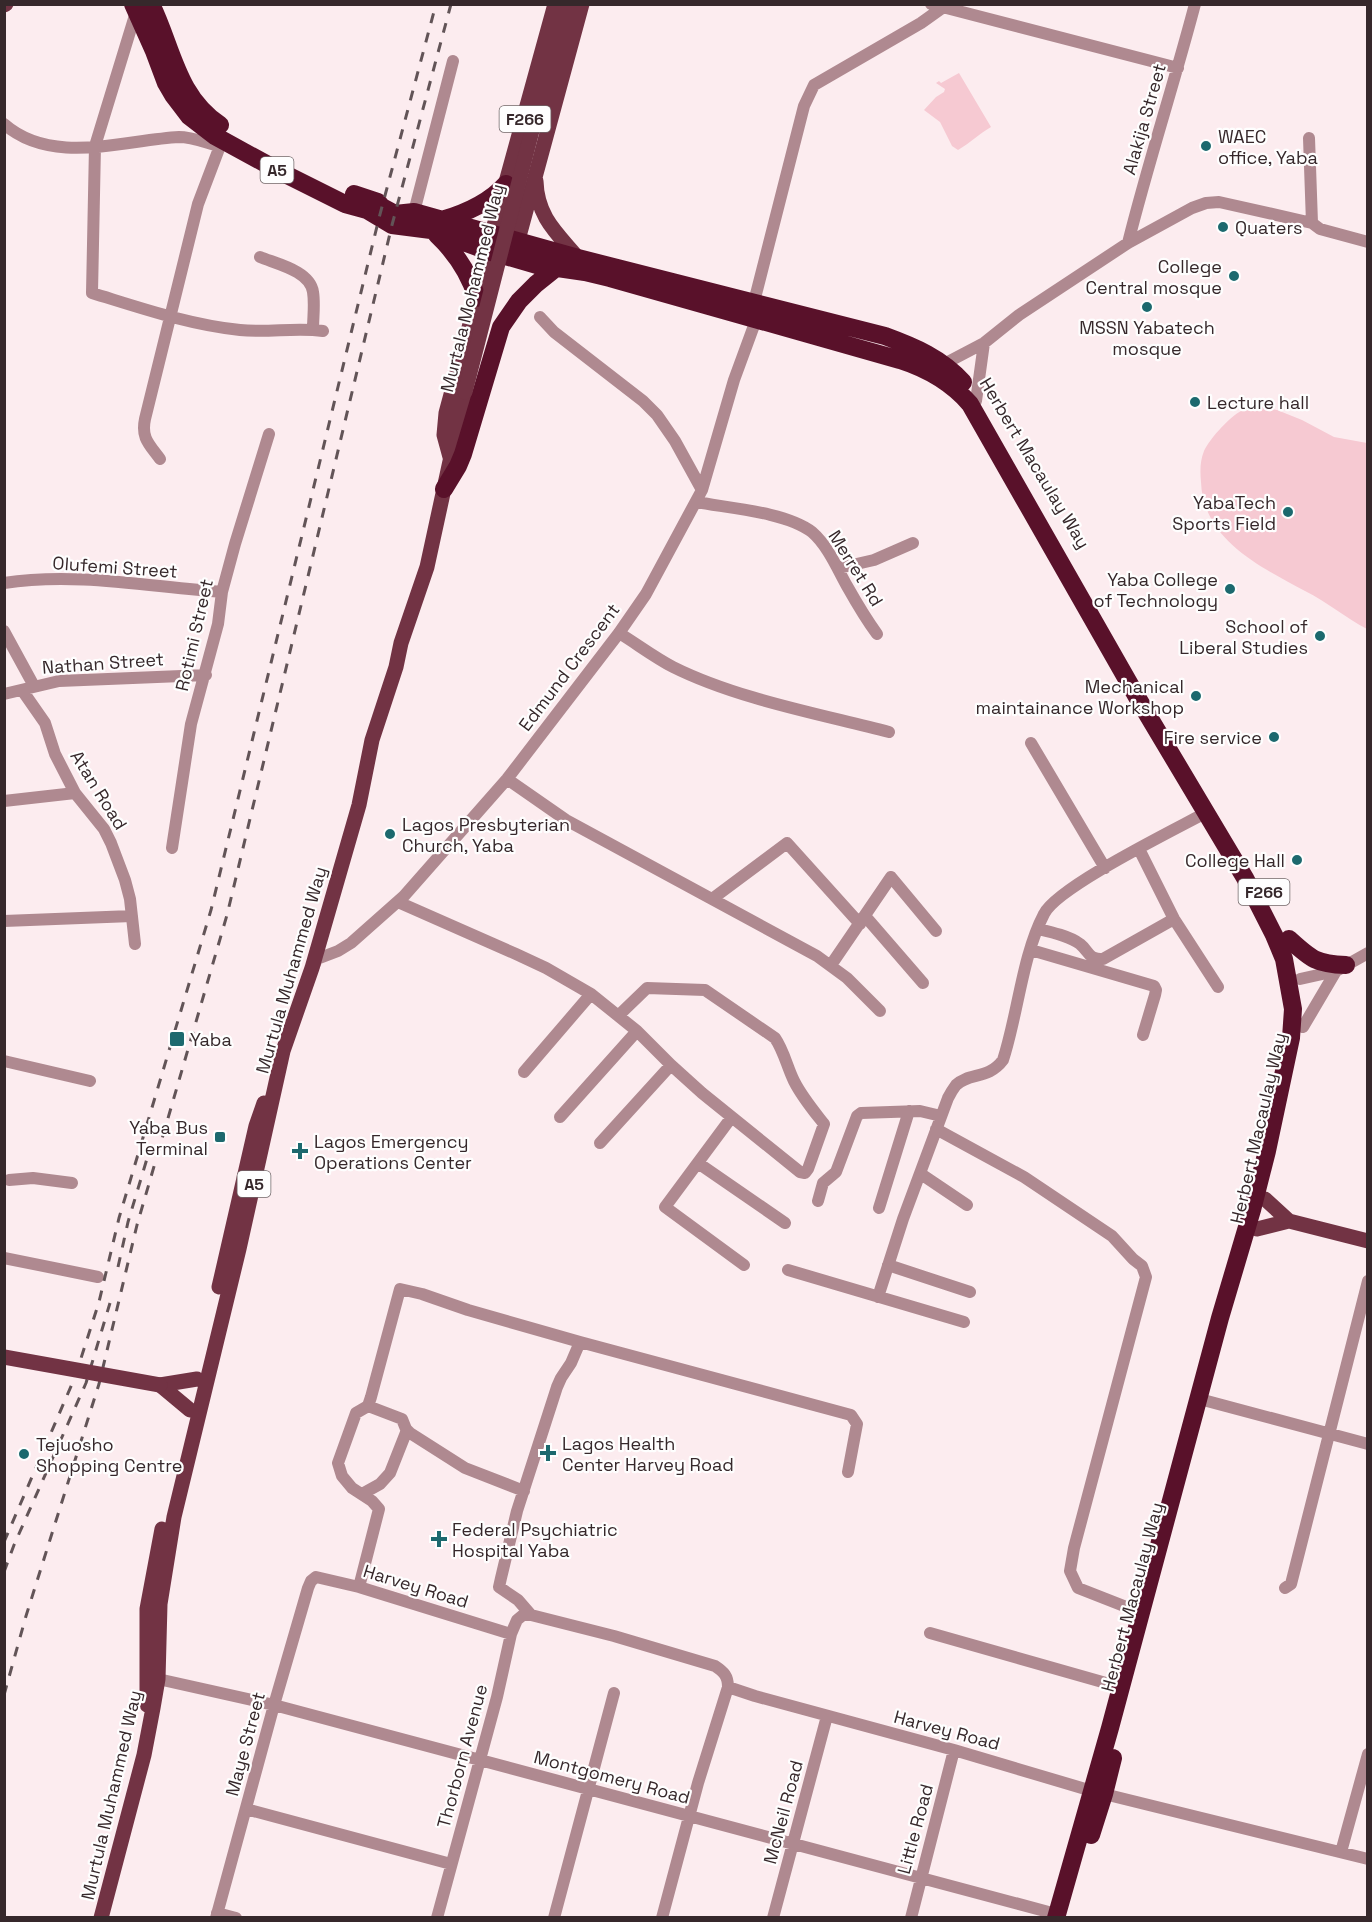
<svg xmlns="http://www.w3.org/2000/svg" width="1372" height="1922" font-family="'Space Grotesk',sans-serif">
<style>
.green{fill:#f6c9d2}
.lines{fill:none;stroke-linecap:round;stroke-linejoin:round}
.minor{stroke:#af8990;stroke-width:12}
.major{stroke:#723344;stroke-width:15}
.highway{stroke:#59112a;stroke-width:18}
.rail{stroke:#625457;stroke-width:3;stroke-dasharray:10 10;stroke-linecap:butt}
.major-bridge{stroke:#723344;stroke-width:15}
.poi-dot{fill:#1c696e;stroke:#fefefe;stroke-width:2}
.labels{text-anchor:middle;dominant-baseline:central;stroke-width:4.5;stroke-linejoin:round;paint-order:stroke}
.shield{fill:#fefefe;stroke:#72686a;stroke-width:1.5}
.shield-label{font-size:16px;font-weight:bold;fill:#36282b}
.street-label{font-size:18px;fill:#36282b;stroke:#fefefe}
.poi-label{font-size:18px;fill:#36282b;stroke:#fefefe;text-anchor:start}
</style>
<rect width="100%" height="100%" fill="#fcecef"/>
<path class="green" d="M 959,73 L 991,127 C 979,134 970,143 958,150 L 952,146 L 940,122 L 924,110 L 936,97 L 944,92 L 945,89 L 936,83 L 939,81 L 941,83 Z
M 1259,406 L 1277,410 L 1302,420 L 1334,437 L 1367,443 L 1367,629 C 1346,618 1327,602 1305,591 C 1261,567 1203,540 1201,482 C 1200,471 1200,461 1204,451 C 1210,438 1232,414 1245,409 C 1249,408 1254,407 1259,406 Z"/>
<g class="lines">
<path class="minor" d="M 931,4 L 1178,68
M 136,12 L 95,146 L 92,293 C 141,308 190,325 240,330 C 268,333 296,327 323,331
M 4,124 C 52,166 123,140 179,137 C 192,137 207,143 220,146
M 1309,138 L 1312,223
M 414,212 L 453,61
M 1128,243 C 1148,163 1174,84 1195,4
M 260,257 C 277,264 310,271 313,292 C 315,304 313,317 313,330
M 754,302 L 804,106 L 814,85 L 921,23 L 942,8
M 540,317 L 554,332 L 643,401 L 657,415 L 675,441 L 702,490
M 944,364 L 984,343 L 1019,315 L 1128,243 L 1192,208 L 1206,203 L 1219,202 L 1312,223 L 1320,229 L 1368,242
M 976,401 L 984,343
M 160,459 C 149,444 141,438 145,419 L 198,204 L 220,146 L 229,144
M 696,502 C 728,508 786,512 812,532 C 828,546 837,568 847,586 C 856,602 866,619 877,634
M 839,568 L 874,560 L 913,543
M 4,583 C 77,572 150,587 222,592
M 4,631 L 34,686
M 619,633 C 637,644 654,657 673,667 C 737,699 820,714 889,732
M 22,690 L 45,723 L 55,754 L 75,793 L 104,829 L 111,843 L 125,880 L 130,899 L 135,944
M 4,694 L 59,681 L 206,675
M 1031,743 L 1105,868
M 507,779 L 566,820 L 817,956 L 847,978 L 880,1011
M 4,801 L 75,793
M 172,848 L 191,724 L 218,624 L 222,592 L 235,544 L 269,434
M 1139,849 L 1174,919 L 1218,987
M 712,899 L 787,843 L 860,924
M 398,902 L 516,954 L 546,968 L 591,994 L 637,1031 L 671,1065 L 702,1093 L 800,1172 L 805,1173 L 808,1169 L 824,1124 C 813,1110 802,1097 794,1081 C 787,1067 784,1051 775,1038 L 705,990 L 647,988 L 619,1015
M 865,916 L 923,983
M 4,921 L 132,916
M 1038,929 C 1051,932 1069,936 1080,944 C 1090,952 1087,959 1103,959 L 1174,919
M 1031,950 L 1154,986 L 1156,990 L 1155,995 L 1143,1035
M 831,965 L 891,877 L 936,931
M 313,968 L 317,959 L 338,951 L 351,943 L 404,896 L 507,779 L 619,633 L 646,594 L 702,490 L 734,380 L 756,320
M 1300,979 L 1336,971 L 1368,953
M 1303,1027 L 1336,971
M 4,1061 L 90,1081
M 524,1072 L 591,994
M 560,1117 L 637,1031
M 731,1118 L 665,1207 L 744,1265
M 936,1129 L 1024,1177 L 1112,1236 L 1133,1259 L 1142,1266 L 1146,1277 L 1074,1548 L 1070,1571 L 1078,1588 L 1129,1608 L 1142,1608
M 600,1143 L 671,1065
M 698,1163 L 785,1223
M 921,1174 L 967,1205
M 9,1180 L 33,1178 L 72,1183
M 818,1201 L 823,1183 L 836,1172 L 857,1116 L 861,1113 L 920,1111 L 941,1116
M 879,1208 L 909,1111
M 4,1258 L 98,1277
M 888,1265 L 970,1292
M 788,1270 L 964,1322
M 878,1297 L 903,1219 L 948,1098 C 950,1094 953,1089 956,1085 C 970,1072 988,1080 1003,1060 C 1018,1014 1022,956 1044,914 C 1057,887 1176,829 1207,812
M 1207,1401 L 1368,1444
M 368,1406 L 402,1419 L 406,1429 L 410,1433 L 465,1468 L 524,1491
M 362,1494 L 380,1484 L 390,1473 L 407,1430
M 359,1587 L 379,1509 L 372,1501 L 352,1488 L 342,1476 L 338,1463 L 356,1413 L 368,1406 L 371,1397 L 400,1289 L 422,1294 L 468,1310 L 580,1342 L 851,1415 L 857,1424 L 848,1472
M 1285,1588 L 1291,1584 L 1368,1281
M 531,1615 L 518,1600 L 499,1587 L 501,1578 L 517,1511 L 557,1387 L 561,1378 L 571,1363 L 580,1342
M 930,1633 L 1120,1687
M 158,1679 L 274,1705 L 1056,1914
M 246,1809 L 451,1864
M 1341,1852 L 1368,1754
M 217,1913 L 236,1918
M 216,1918 L 274,1705 L 308,1588 L 311,1581 L 316,1577 L 359,1587 L 511,1634
M 437,1918 L 497,1697 L 511,1634 L 517,1620 L 523,1615 L 531,1615 L 614,1636 L 715,1666 C 724,1672 728,1676 728,1687 L 755,1696 L 954,1750 L 1092,1791 L 1368,1859
M 554,1918 L 614,1693
M 662,1918 L 698,1783 L 728,1687
M 773,1918 L 827,1716
M 911,1918 L 954,1750"/>
<path class="major" d="M 4,5 L 6,4
M 533,127 L 569,4
M 536,181 C 537,217 557,233 578,258
M 515,251 L 582,4
M 450,457 L 444,435 L 446,413 L 477,298 L 492,233 L 555,4
M 1265,1199 L 1289,1221
M 1257,1229 L 1289,1221 L 1368,1241
M 219,1287 L 256,1126 L 264,1103
M 160,1385 L 190,1410
M 160,1385 L 197,1379
M 147,1705 L 147,1609 L 162,1529
M 101,1918 L 144,1755 L 153,1708 L 158,1679 L 160,1604 L 174,1517 L 239,1249 L 283,1051 L 312,968 L 359,805 L 372,740 L 396,667 L 401,643 L 427,567 L 465,392"/>
<path class="highway" d="M 133,4 L 154,51 L 166,83 L 173,95 L 189,116 L 215,136 L 279,171 L 345,204 L 367,210 L 392,225 L 431,230 L 488,251 L 537,265 L 585,272 L 610,278 L 900,360 C 928,369 951,382 970,404 L 1137,697 L 1245,878 L 1274,935 L 1284,959 L 1293,1009 L 1291,1038 L 1267,1151 L 1252,1210 L 1220,1318 L 1110,1728 L 1056,1918
M 151,4 C 173,49 176,95 220,125
M 354,194 L 378,202 L 382,207 L 395,214 L 414,212 L 578,258 L 885,336 C 915,347 941,358 963,382
M 442,220 C 466,213 489,203 506,184
M 437,235 C 456,253 469,273 477,298
M 444,489 L 458,466 L 463,454 L 501,327 L 519,301 L 536,284 L 556,268
M 1289,939 C 1311,959 1316,964 1346,965
M 1091,1835 L 1104,1794 L 1113,1758"/>
<path class="rail" d="M 118,1267 L 128,1222 L 149,1152
M 4,1542 L 75,1377 L 99,1302 L 119,1218 L 211,910 L 379,218 L 436,4
M 4,1572 L 14,1545 L 86,1383 L 110,1303
M 4,1695 L 26,1616 L 99,1384 L 137,1225 L 227,915 L 392,225 L 451,4"/>
<path class="major-bridge" d="M 465,392 L 533,127
M 4,1357 L 160,1385"/>
</g>
<g class="poi-dot">
<circle cx="1206" cy="146" r="6"/>
<circle cx="1223" cy="227" r="6"/>
<circle cx="1234" cy="276" r="6"/>
<circle cx="1147" cy="307" r="6"/>
<circle cx="1195" cy="402" r="6"/>
<circle cx="1288" cy="512" r="6"/>
<circle cx="1230" cy="589" r="6"/>
<circle cx="1320" cy="636" r="6"/>
<circle cx="1196" cy="696" r="6"/>
<circle cx="1274" cy="737" r="6"/>
<circle cx="390" cy="834" r="6"/>
<circle cx="1297" cy="860" r="6"/>
<rect x="169" y="1031" width="16" height="16" rx="3"/>
<rect x="214" y="1131" width="12" height="12" rx="3"/>
<path d="M297 1142h6v6h6v6h-6v6h-6v-6h-6v-6h6z"/>
<path d="M545 1444h6v6h6v6h-6v6h-6v-6h-6v-6h6z"/>
<circle cx="24" cy="1454" r="6"/>
<path d="M436 1530h6v6h6v6h-6v6h-6v-6h-6v-6h6z"/>
</g>
<g class="labels">
<g class="shield">
<rect x="499.5" y="106" width="51" height="26" rx="4.5"/>
<rect x="260.5" y="157" width="33" height="26" rx="4.5"/>
<rect x="1238.5" y="879" width="51" height="26" rx="4.5"/>
<rect x="237.5" y="1171" width="33" height="26" rx="4.5"/>
</g>
<g class="shield-label">
<text x="525" y="119">F266</text>
<text x="277" y="170">A5</text>
<text x="1264" y="892">F266</text>
<text x="254" y="1184">A5</text>
</g>
<g class="street-label">
<text transform="translate(1144 119) rotate(-74)">Alakija Street</text>
<text transform="translate(472 288) rotate(-76)">Murtala Mohammed Way</text>
<text transform="translate(1035 463) rotate(59)">Herbert Macaulay Way</text>
<text transform="translate(115 567) rotate(4)">Olufemi Street</text>
<text transform="translate(856 568) rotate(58)">Merret Rd</text>
<text transform="translate(194 635) rotate(-77)">Rotimi Street</text>
<text transform="translate(103 663) rotate(-4)">Nathan Street</text>
<text transform="translate(569 667) rotate(-53)">Edmund Crescent</text>
<text transform="translate(99 790) rotate(58)">Atan Road</text>
<text transform="translate(291 970) rotate(-74)">Murtula Muhammed Way</text>
<text transform="translate(1258 1128) rotate(-77)">Herbert Macaulay Way</text>
<text transform="translate(416 1586) rotate(17)">Harvey Road</text>
<text transform="translate(1132 1597) rotate(-75)">Herbert Macaulay Way</text>
<text transform="translate(947 1730) rotate(15)">Harvey Road</text>
<text transform="translate(245 1744) rotate(-75)">Maye Street</text>
<text transform="translate(462 1756) rotate(-75)">Thorborn Avenue</text>
<text transform="translate(612 1777) rotate(15)">Montgomery Road</text>
<text transform="translate(111 1795) rotate(-77)">Murtula Muhammed Way</text>
<text transform="translate(783 1812) rotate(-75)">McNeil Road</text>
<text transform="translate(915 1829) rotate(-75)">Little Road</text>
</g>
<g class="poi-label">
<text x="1218" y="136">WAEC<tspan x="1218" dy="21">office, Yaba</tspan></text>
<text x="1235" y="227">Quaters</text>
<text x="1222" y="266" text-anchor="end">College<tspan x="1222" dy="21">Central mosque</tspan></text>
<text x="1147" y="327" text-anchor="middle">MSSN Yabatech<tspan x="1147" dy="21">mosque</tspan></text>
<text x="1207" y="402">Lecture hall</text>
<text x="1276" y="502" text-anchor="end">YabaTech<tspan x="1276" dy="21">Sports Field</tspan></text>
<text x="1218" y="579" text-anchor="end">Yaba College<tspan x="1218" dy="21">of Technology</tspan></text>
<text x="1308" y="626" text-anchor="end">School of<tspan x="1308" dy="21">Liberal Studies</tspan></text>
<text x="1184" y="686" text-anchor="end">Mechanical<tspan x="1184" dy="21">maintainance Workshop</tspan></text>
<text x="1262" y="737" text-anchor="end">Fire service</text>
<text x="402" y="824">Lagos Presbyterian<tspan x="402" dy="21">Church, Yaba</tspan></text>
<text x="1285" y="860" text-anchor="end">College Hall</text>
<text x="190" y="1039">Yaba</text>
<text x="208" y="1127" text-anchor="end">Yaba Bus<tspan x="208" dy="21">Terminal</tspan></text>
<text x="314" y="1141">Lagos Emergency<tspan x="314" dy="21">Operations Center</tspan></text>
<text x="562" y="1443">Lagos Health<tspan x="562" dy="21">Center Harvey Road</tspan></text>
<text x="36" y="1444">Tejuosho<tspan x="36" dy="21">Shopping Centre</tspan></text>
<text x="452" y="1529">Federal Psychiatric<tspan x="452" dy="21">Hospital Yaba</tspan></text>
</g>
</g>
<rect width="1372" height="1922" fill="none" stroke="#36282b" stroke-width="12"/>
</svg>
